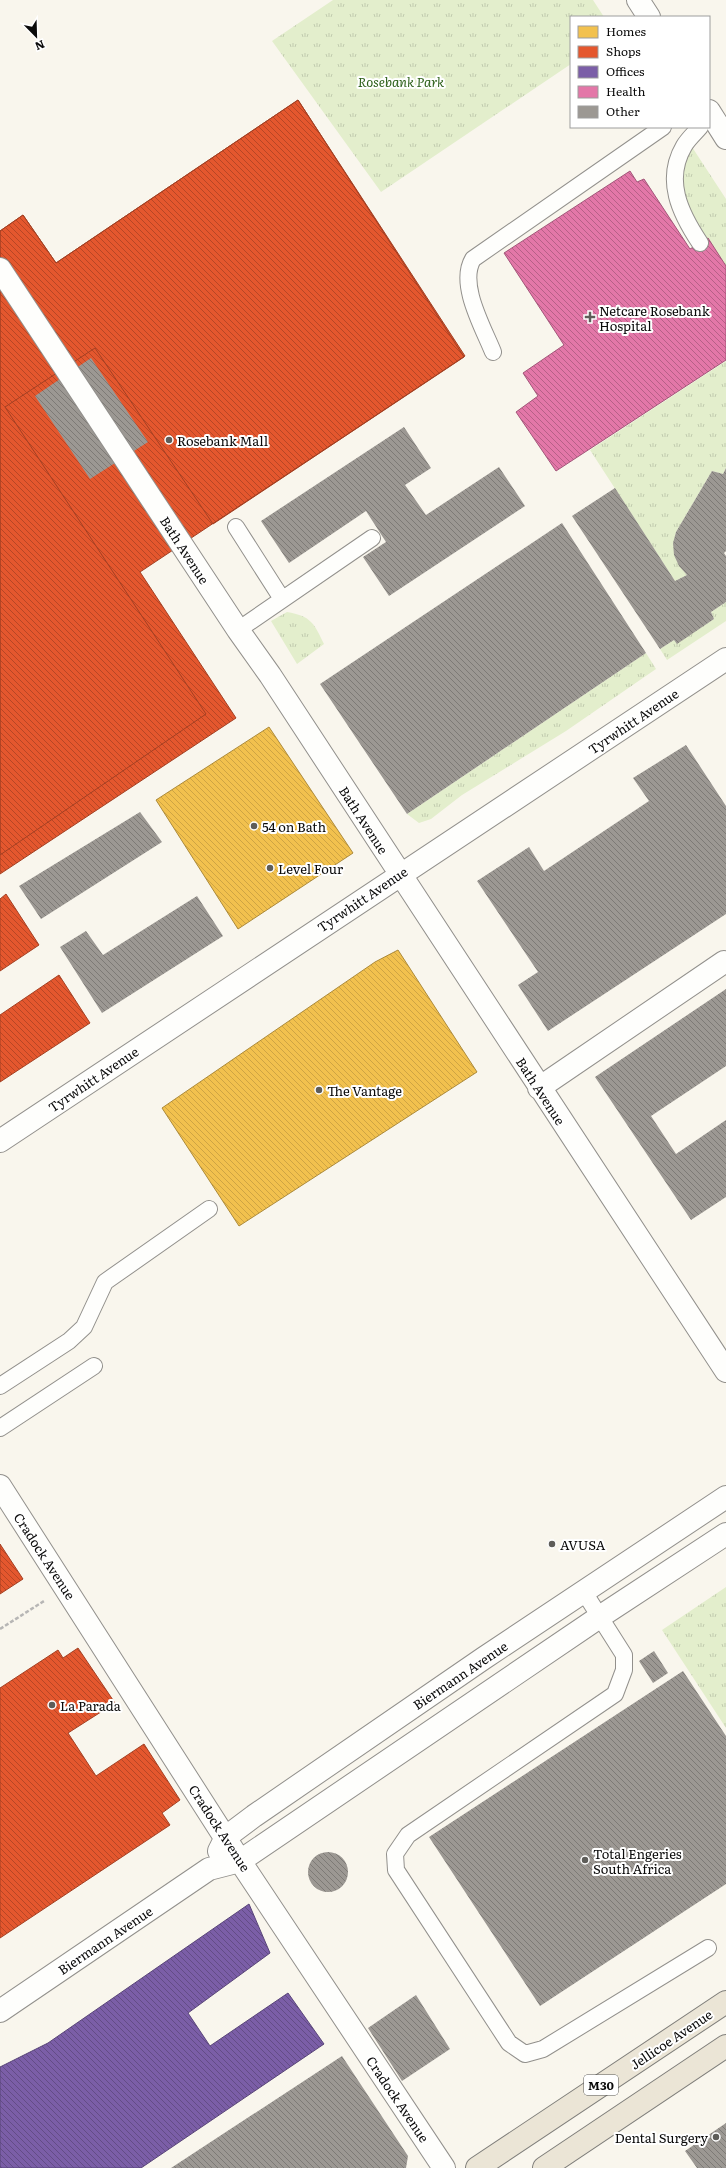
<svg xmlns="http://www.w3.org/2000/svg" width="726" height="2168" font-family="Literata,serif">
<style>
.grass{fill:url(#grass-tufts)}
.homes{fill:url(#homes-back-hatch);stroke:#ac8a3a}
.shops{fill:url(#shops-back-hatch);stroke:#a34023}
.offices{fill:url(#offices-back-hatch);stroke:#594578}
.health{fill:url(#health-back-hatch);stroke:#a25679}
.building{fill:url(#building-back-hatch)}
.lines{fill:none;stroke-linecap:round;stroke-linejoin:round}
.service-casing{stroke:#92908c;stroke-width:18}
.minor-casing{stroke:#92908c;stroke-width:24}
.primary-casing{stroke:#7f7e7a;stroke-width:24}
.path{stroke:#b7b6b5;stroke-width:2.5;stroke-dasharray:4 2;stroke-linecap:butt}
.service{stroke:#fefefc;stroke-width:16}
.minor{stroke:#fefefc;stroke-width:22}
.primary{stroke:#ebe5d6;stroke-width:22}
.poi-dot{fill:#5e5d59;stroke:#fff;stroke-width:1.5}
.labels{text-anchor:middle;dominant-baseline:central;stroke-width:4;stroke-linejoin:round;paint-order:stroke}
.shield{fill:#fff;stroke:#545454;stroke-width:1}
.shield-label{font-size:12px;font-weight:bold;fill:#0a0a0a}
.park-label{font-size:13px;font-style:italic;fill:#2e611b;stroke:#fff}
.poi-label{font-size:13px;fill:#0a0a0a;stroke:#fff;text-anchor:start}
.street-label{font-size:13px;fill:#0a0a0a;stroke:#fff}
</style>
<defs>
<pattern id="grass-tufts" width="24" height="20" patternUnits="userSpaceOnUse"><rect width="24" height="20" fill="#e3eecc"/><path d="M3 7l-1-3M5 7V3M7 7l1-3M15 17l-1-3M17 17v-4M19 17l1-3" fill="none" stroke="#c1cbae"/></pattern>
<pattern id="homes-back-hatch" width="6" height="6" patternUnits="userSpaceOnUse"><rect width="6" height="6" fill="#f2c14e"/><path d="M-1 5l2 2M0 0l6 6M5-1l2 2" fill="none" stroke="#cea443"/></pattern>
<pattern id="shops-back-hatch" width="6" height="6" patternUnits="userSpaceOnUse"><rect width="6" height="6" fill="#e4572e"/><path d="M-1 5l2 2M0 0l6 6M5-1l2 2" fill="none" stroke="#b74625"/></pattern>
<pattern id="offices-back-hatch" width="6" height="6" patternUnits="userSpaceOnUse"><rect width="6" height="6" fill="#7b5ea7"/><path d="M-1 5l2 2M0 0l6 6M5-1l2 2" fill="none" stroke="#634c86"/></pattern>
<pattern id="health-back-hatch" width="6" height="6" patternUnits="userSpaceOnUse"><rect width="6" height="6" fill="#e377a8"/><path d="M-1 5l2 2M0 0l6 6M5-1l2 2" fill="none" stroke="#b66087"/></pattern>
<pattern id="building-back-hatch" width="6" height="6" patternUnits="userSpaceOnUse"><rect width="6" height="6" fill="#9c9893"/><path d="M-1 5l2 2M0 0l6 6M5-1l2 2" fill="none" stroke="#7d7a76"/></pattern>
</defs>
<rect width="100%" height="100%" fill="#f9f6ed"/>
<path class="grass" d="M 333,0 L 593,0 L 604,17 L 571,17 L 571,64 L 381,192 L 272,41 Z
M 692,147 L 726,199 L 726,266 L 700,243 L 691,229 L 677,161 Z
M 726,361 L 726,468 L 723,474 L 712,471 L 676,532 C 671,550 675,561 687,575 L 675,581 L 590,450 Z
M 726,602 L 726,621 L 667,660 L 660,649 L 674,640 L 677,643 L 714,619 L 711,612 Z
M 287,612 C 311,616 314,623 324,644 L 297,664 L 271,621 Z
M 646,653 L 656,669 L 566,731 L 462,795 L 431,819 L 419,823 L 407,814 Z
M 726,1587 L 726,1728 L 662,1630 Z"/>
<path class="homes" d="M 269,727 L 353,853 L 238,929 L 156,800 Z
M 398,950 L 477,1072 L 239,1226 L 162,1108 L 375,962 Z"/>
<path class="shops" d="M 298,100 L 465,356 L 140,572 L 236,718 L 0,874 L 0,231 L 23,215 L 56,263 Z
M 298,100 L 464,357 L 213,524 L 95,348 L 5,407 L 206,714 L 0,855 L 0,231 L 23,215 L 56,263 Z
M 6,894 L 39,945 L 0,971 L 0,899 Z
M 59,975 L 90,1023 L 0,1082 L 0,1015 Z
M 0,1544 L 23,1579 L 0,1594 Z
M 78,1648 L 115,1703 L 68,1733 L 96,1776 L 144,1744 L 180,1800 L 162,1813 L 170,1825 L 0,1938 L 0,1688 L 58,1650 L 63,1658 Z"/>
<path class="offices" d="M 249,1904 L 270,1953 L 188,2013 L 210,2046 L 288,1993 L 324,2044 L 141,2168 L 0,2168 L 0,2067 L 48,2043 Z"/>
<path class="health" d="M 630,171 L 637,182 L 644,179 L 690,249 L 708,238 L 726,266 L 726,360 L 556,471 L 516,412 L 538,396 L 523,373 L 564,345 L 504,253 Z"/>
<path class="building" d="M 91,358 L 148,442 L 90,479 L 35,396 Z
M 404,427 L 431,468 L 405,485 L 426,515 L 499,467 L 525,506 L 389,596 L 363,557 L 386,542 L 366,511 L 289,563 L 261,521 Z
M 726,468 L 726,551 L 724,553 L 726,556 L 726,602 L 711,612 L 714,619 L 677,644 L 674,640 L 660,649 L 572,516 L 615,488 L 675,581 L 687,575 L 679,566 L 674,555 L 673,543 L 676,532 L 712,471 L 723,474 Z
M 562,523 L 646,653 L 407,814 L 320,684 Z
M 686,745 L 726,806 L 726,914 L 548,1031 L 518,985 L 538,972 L 477,881 L 529,847 L 544,871 L 649,801 L 633,778 Z
M 140,812 L 162,842 L 41,919 L 19,886 Z
M 197,896 L 223,936 L 102,1013 L 60,947 L 86,931 L 103,955 Z
M 726,989 L 726,1066 L 651,1116 L 676,1154 L 726,1120 L 726,1197 L 691,1220 L 595,1077 Z
M 654,1651 L 668,1673 L 653,1683 L 639,1661 Z
M 683,1671 L 726,1736 L 726,1884 L 540,2006 L 429,1837 Z
M308 1872a20 20 0 1 1 40 0a20 20 0 1 1-40 0Z
M 416,1995 L 450,2049 L 402,2081 L 368,2028 Z
M 342,2056 L 408,2156 L 406,2168 L 171,2168 Z
M 726,2123 L 726,2168 L 697,2168 L 685,2151 Z"/>
<g class="lines">
<defs>
<path id="service" d="M 700,127 C 695,133 688,139 684,146 C 664,180 680,213 700,243
M 493,352 C 483,327 458,284 473,259 L 663,127
M 236,527 L 282,599
M 238,630 L 372,538
M 0,1386 L 69,1341 L 84,1327 L 105,1282 L 209,1209
M 0,1428 L 94,1366
M 584,1592 L 624,1655 L 624,1670 L 615,1694 L 408,1835 L 395,1854 L 396,1870 L 509,2043 L 525,2054 L 543,2049 L 708,1948"/>
<path id="minor" d="M 638,0 L 649,17
M 709,111 L 726,138
M 0,269 L 238,630 L 270,675 L 726,1371
M 539,1088 L 724,962
M 0,1141 L 726,659
M 0,1486 L 240,1861 L 444,2168
M 219,1851 L 226,1837 L 254,1816 L 484,1658 L 726,1497
M 0,2011 L 209,1869 L 240,1861 L 601,1616 L 726,1534"/>
<path id="primary" d="M 477,2168 L 726,2002
M 544,2168 L 726,2046"/>
</defs>
<use href="#service" class="service-casing"/>
<use href="#minor" class="minor-casing"/>
<use href="#primary" class="primary-casing"/>
<path class="path" d="M 0,1629 L 44,1601"/>
<use href="#service" class="service"/>
<use href="#minor" class="minor"/>
<use href="#primary" class="primary"/>
</g>
<g class="poi-dot">
<path d="M588 311h4v4h4v4h-4v4h-4v-4h-4v-4h4z"/>
<circle cx="169" cy="440" r="4"/>
<circle cx="254" cy="826" r="4"/>
<circle cx="270" cy="868" r="4"/>
<circle cx="319" cy="1090" r="4"/>
<circle cx="552" cy="1544" r="4"/>
<circle cx="52" cy="1705" r="4"/>
<circle cx="585" cy="1860" r="4"/>
<circle cx="716" cy="2137" r="4"/>
</g>
<g class="labels">
<rect class="shield" x="584" y="2075" width="34" height="20" rx="3"/>
<g class="shield-label">
<text x="601" y="2085">M30</text>
</g>
<g class="park-label">
<text x="401" y="81">Rosebank Park</text>
</g>
<g class="poi-label">
<text x="599" y="310">Netcare Rosebank<tspan x="599" dy="15">Hospital</tspan></text>
<text x="177" y="440">Rosebank Mall</text>
<text x="262" y="826">54 on Bath</text>
<text x="278" y="868">Level Four</text>
<text x="327" y="1090">The Vantage</text>
<text x="560" y="1544">AVUSA</text>
<text x="60" y="1705">La Parada</text>
<text x="593" y="1853">Total Engeries<tspan x="593" dy="15">South Africa</tspan></text>
<text x="708" y="2137" text-anchor="end">Dental Surgery</text>
</g>
<g class="street-label">
<text transform="translate(185 550) rotate(57)">Bath Avenue</text>
<text transform="translate(633 721) rotate(-34)">Tyrwhitt Avenue</text>
<text transform="translate(364 820) rotate(57)">Bath Avenue</text>
<text transform="translate(362 899) rotate(-34)">Tyrwhitt Avenue</text>
<text transform="translate(93 1079) rotate(-34)">Tyrwhitt Avenue</text>
<text transform="translate(541 1091) rotate(57)">Bath Avenue</text>
<text transform="translate(45 1556) rotate(57)">Cradock Avenue</text>
<text transform="translate(460 1675) rotate(-34)">Biermann Avenue</text>
<text transform="translate(220 1828) rotate(57)">Cradock Avenue</text>
<text transform="translate(105 1940) rotate(-34)">Biermann Avenue</text>
<text transform="translate(671 2039) rotate(-34)">Jellicoe Avenue</text>
<text transform="translate(398 2099) rotate(56)">Cradock Avenue</text>
</g>
</g>
<rect x="570" y="16" width="140" height="112" fill="#ffffff" stroke="#9d9d9d"/>
<rect x="578" y="26" width="20" height="12" fill="#f2c14e" stroke="#9d9d9d"/>
<text x="606" y="36" font-size="12" fill="#0a0a0a">Homes</text>
<rect x="578" y="46" width="20" height="12" fill="#e4572e" stroke="#9d9d9d"/>
<text x="606" y="56" font-size="12" fill="#0a0a0a">Shops</text>
<rect x="578" y="66" width="20" height="12" fill="#7b5ea7" stroke="#9d9d9d"/>
<text x="606" y="76" font-size="12" fill="#0a0a0a">Offices</text>
<rect x="578" y="86" width="20" height="12" fill="#e377a8" stroke="#9d9d9d"/>
<text x="606" y="96" font-size="12" fill="#0a0a0a">Health</text>
<rect x="578" y="106" width="20" height="12" fill="#9c9893" stroke="#9d9d9d"/>
<text x="606" y="116" font-size="12" fill="#0a0a0a">Other</text>
<g transform="translate(36 36) rotate(157)" stroke="#ffffff" stroke-width="3" paint-order="stroke">
<path d="M0-3L7 15L0 10L-7 15Z" fill="#0a0a0a"/>
<text y="-6" font-size="11" font-weight="bold" text-anchor="middle" fill="#0a0a0a">N</text>
</g>
</svg>
